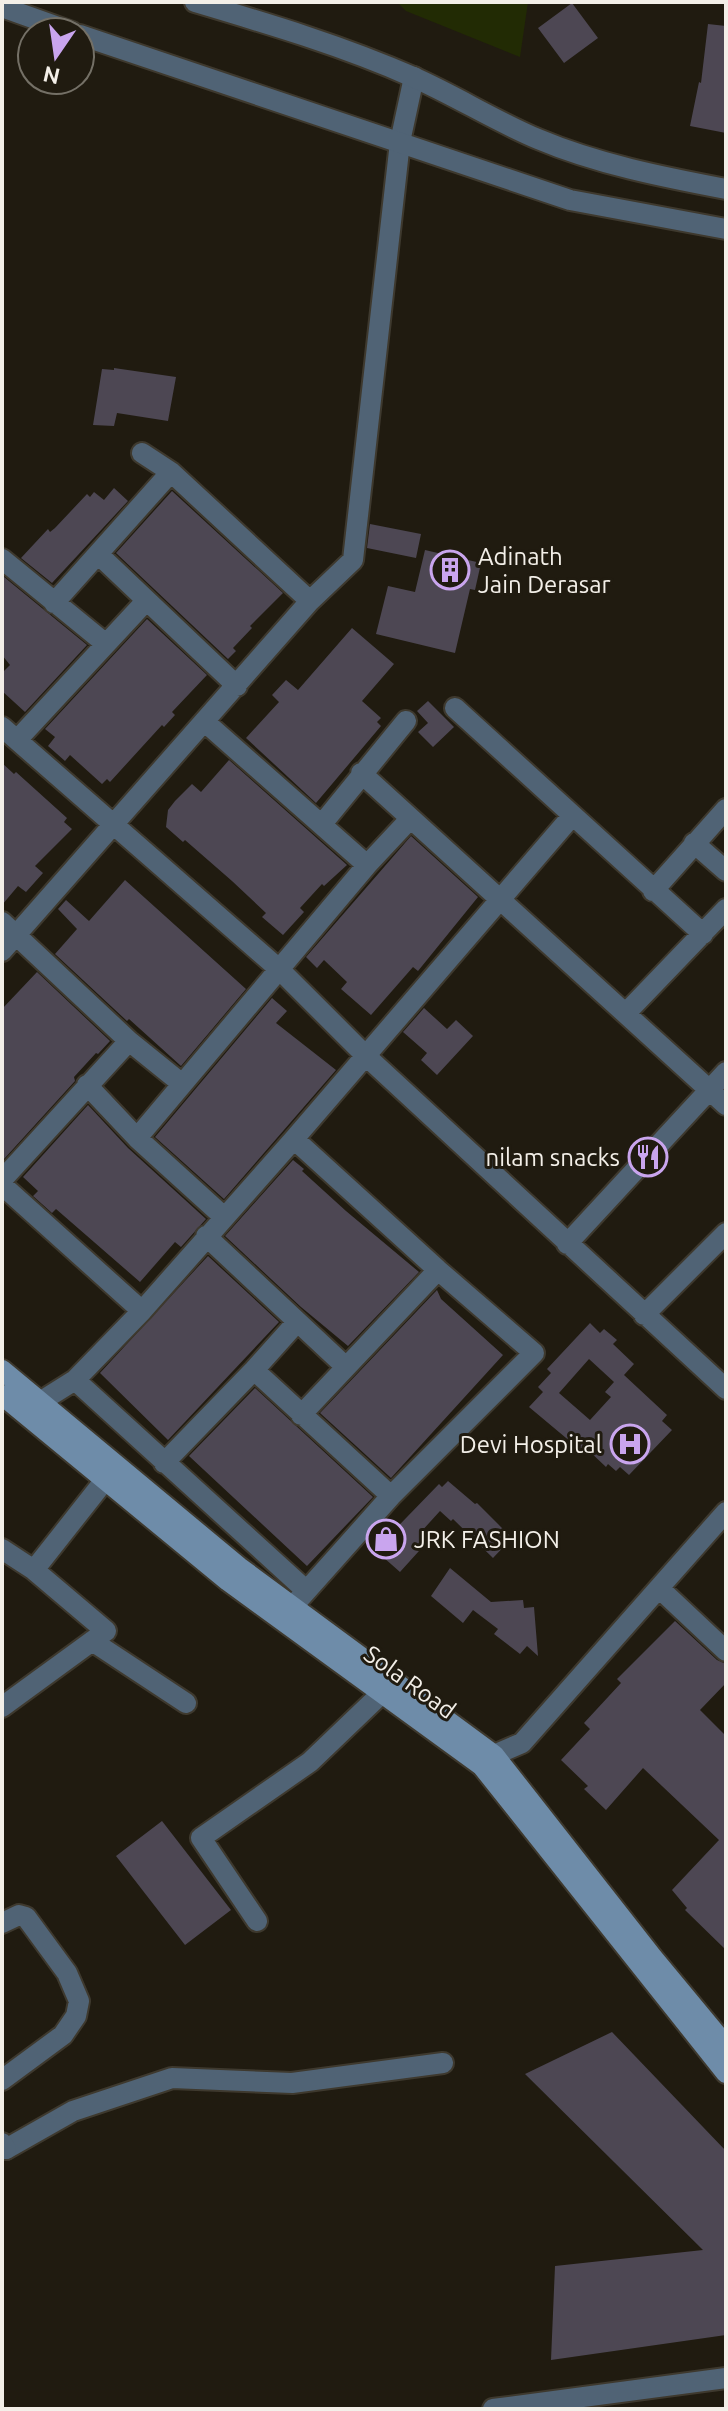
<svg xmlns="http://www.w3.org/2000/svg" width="728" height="2411" font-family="Ubuntu,sans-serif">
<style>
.green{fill:#222b04}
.building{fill:#4d4753;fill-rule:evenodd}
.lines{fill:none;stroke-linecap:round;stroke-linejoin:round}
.minor-casing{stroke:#3e392e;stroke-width:24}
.tertiary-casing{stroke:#3e392e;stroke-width:24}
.secondary-casing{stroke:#3e392e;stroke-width:24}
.minor{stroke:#506375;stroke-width:20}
.tertiary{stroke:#506375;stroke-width:20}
.secondary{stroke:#6e8ca9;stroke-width:20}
.labels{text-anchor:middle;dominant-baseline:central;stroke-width:6;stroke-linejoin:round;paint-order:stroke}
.poi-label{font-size:24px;fill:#f3efe8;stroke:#201b10;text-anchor:start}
.street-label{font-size:24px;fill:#f3efe8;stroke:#201b10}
</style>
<rect width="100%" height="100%" fill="#201b10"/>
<path class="green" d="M 397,2 L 528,2 L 520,57 L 406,11 Z"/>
<path class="building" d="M 572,3 L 598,38 L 564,63 L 538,28 Z
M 708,24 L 726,26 L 726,133 L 690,126 L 699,82 L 701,83 Z
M 114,368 L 176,377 L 168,421 L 117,413 L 114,426 L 93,425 L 102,369 L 114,370 Z
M 114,488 L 128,501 L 52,583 L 21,558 L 48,529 L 50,532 L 55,528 L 87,494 L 90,497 L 94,492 L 104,500 Z
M 172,491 L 283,593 L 250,626 L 252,628 L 233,648 L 236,651 L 228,659 L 116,553 Z
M 370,524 L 421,534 L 416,558 L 367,548 Z
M 425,550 L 481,563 L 475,590 L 470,589 L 455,653 L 376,634 L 388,586 L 415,592 Z
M 4,577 L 87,645 L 25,712 L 2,691 L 2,673 L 10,665 L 2,655 Z
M 147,619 L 207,675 L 172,712 L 175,715 L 164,727 L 162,725 L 110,782 L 107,779 L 102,784 L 70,755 L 65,761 L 48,746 L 55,737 L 45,729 Z
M 352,628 L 394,664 L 362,701 L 381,718 L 377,722 L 381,726 L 316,803 L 246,738 L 279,702 L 272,695 L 286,680 L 298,690 Z
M 428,701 L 454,727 L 433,747 L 418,732 L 428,723 L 417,711 Z
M 229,760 L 347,865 L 324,886 L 322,884 L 300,908 L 304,912 L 283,935 L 262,917 L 266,913 L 232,881 L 185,840 L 183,842 L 166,827 L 168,810 L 175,801 L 192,784 L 201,792 Z
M 2,763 L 14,774 L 16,772 L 67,818 L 64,822 L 72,829 L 35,866 L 43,873 L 26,892 L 18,886 L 2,905 Z
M 411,836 L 478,897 L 418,971 L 413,967 L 371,1015 L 341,989 L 347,982 L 324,960 L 317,968 L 306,957 Z
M 125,880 L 246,989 L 181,1066 L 129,1019 L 127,1021 L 55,954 L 77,929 L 58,909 L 66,900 L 89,921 Z
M 37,972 L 110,1041 L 98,1054 L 96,1053 L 74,1077 L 75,1081 L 4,1159 L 2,1009 Z
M 272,998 L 287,1011 L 276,1023 L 336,1070 L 224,1199 L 155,1137 Z
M 424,1008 L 447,1029 L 456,1020 L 473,1036 L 437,1075 L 421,1060 L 427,1053 L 403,1032 Z
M 88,1105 L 128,1148 L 206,1219 L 181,1247 L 175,1242 L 140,1282 L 56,1209 L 52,1213 L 33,1196 L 38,1191 L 23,1177 Z
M 293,1160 L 304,1169 L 302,1171 L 346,1211 L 419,1272 L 348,1346 L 301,1307 L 225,1236 Z
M 208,1256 L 279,1322 L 168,1440 L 100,1373 Z
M 437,1290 L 441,1299 L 503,1355 L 391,1478 L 320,1413 Z
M 590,1323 L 600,1333 L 604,1329 L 617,1340 L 613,1344 L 634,1364 L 624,1375 L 667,1415 L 662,1421 L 672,1430 L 629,1475 L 620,1467 L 616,1471 L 608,1464 L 606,1467 L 587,1449 L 584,1453 L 529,1407 L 543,1392 L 538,1387 L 551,1373 L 547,1369 ZM 589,1359 L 614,1382 L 605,1392 L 611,1397 L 590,1420 L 559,1393 Z
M 255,1388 L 373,1497 L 307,1566 L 189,1456 Z
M 448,1481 L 475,1504 L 477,1503 L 512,1538 L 493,1558 L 453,1519 L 451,1521 L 440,1511 L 420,1533 L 428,1541 L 400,1572 L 375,1550 L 439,1484 L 442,1487 Z
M 450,1568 L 491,1602 L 523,1600 L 524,1608 L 534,1607 L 538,1656 L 527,1646 L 520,1654 L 494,1634 L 498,1629 L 473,1610 L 463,1623 L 431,1596 Z
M 675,1621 L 717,1660 L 726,1664 L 726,1683 L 700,1710 L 726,1736 L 726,1950 L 685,1910 L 687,1908 L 672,1890 L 719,1840 L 643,1768 L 606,1810 L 584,1789 L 588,1786 L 561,1760 L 590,1729 L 584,1723 L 621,1683 L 617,1679 Z
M 162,1821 L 231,1910 L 185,1945 L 116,1856 Z
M 612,2032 L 726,2151 L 726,2335 L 551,2360 L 555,2266 L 703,2250 L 525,2074 Z"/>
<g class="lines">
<defs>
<path id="minor" d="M 142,453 L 171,472 L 310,601
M 98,554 L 237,686
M 2,559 L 106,644
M 54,603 L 171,472
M 455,708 L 703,934
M 205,722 L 367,865
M 2,727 L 279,969 L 366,1056 L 726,1389
M 17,740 L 146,601
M 361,773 L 726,1105
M 322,824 L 406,721
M 694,843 L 726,871
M 653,891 L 726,809
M 2,922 L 129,1041 L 181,1083
M 2,951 L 310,601 L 353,560 L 400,142 L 414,77
M 627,1012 L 726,909
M 87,1085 L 137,1138 L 224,1217
M 137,1138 L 367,865 L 410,819
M 2,1180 L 129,1041
M 2,1185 L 142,1311
M 206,1236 L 346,1367
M 567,1244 L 726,1072
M 644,1315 L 726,1233
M 254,1370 L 391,1496
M 75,1380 L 299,1584
M 40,1402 L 75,1380 L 142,1311 L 294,1139 L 572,816
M 301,1415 L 438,1270
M 164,1463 L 254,1370 L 297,1322
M 2,1549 L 34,1570 L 106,1631 L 2,1707
M 34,1570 L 105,1480
M 659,1588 L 726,1651
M 293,1606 L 391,1496 L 534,1353 L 438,1270 L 294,1139
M 92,1641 L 186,1703
M 482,1766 L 494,1755 L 522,1743 L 726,1512
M 257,1921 L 201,1838 L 310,1762 L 382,1693
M 2,1923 L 19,1915 L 26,1917 L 67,1973 L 79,2001 L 76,2016 L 63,2035 L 2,2080
M 6,2149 L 73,2111 L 172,2078 L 292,2083 L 443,2063
M 493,2409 L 726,2378"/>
<path id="tertiary" d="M 195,2 C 269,24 343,46 413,77 C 456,96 495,121 538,139 C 597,164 663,177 726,189
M 2,7 L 72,32
M 80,35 L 570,200 L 726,229
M 2,2143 L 6,2149"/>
<path id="secondary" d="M 2,1370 L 239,1567 L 494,1755 L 653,1958 L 726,2046
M 2,1395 L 228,1581 L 482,1766 L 726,2073"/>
</defs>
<use href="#minor" class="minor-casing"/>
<use href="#tertiary" class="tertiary-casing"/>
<use href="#secondary" class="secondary-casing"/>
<use href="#minor" class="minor"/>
<use href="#tertiary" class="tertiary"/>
<use href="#secondary" class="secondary"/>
</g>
<defs>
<symbol id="building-ring" viewBox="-11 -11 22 22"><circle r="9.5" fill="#201b10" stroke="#c9a5ee" stroke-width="1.5"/><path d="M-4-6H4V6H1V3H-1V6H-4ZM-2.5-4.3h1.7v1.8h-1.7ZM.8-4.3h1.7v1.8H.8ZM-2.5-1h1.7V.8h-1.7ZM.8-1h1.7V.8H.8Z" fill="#c9a5ee"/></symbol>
<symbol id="restaurant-ring" viewBox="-11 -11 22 22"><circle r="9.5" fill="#201b10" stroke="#c9a5ee" stroke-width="1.5"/><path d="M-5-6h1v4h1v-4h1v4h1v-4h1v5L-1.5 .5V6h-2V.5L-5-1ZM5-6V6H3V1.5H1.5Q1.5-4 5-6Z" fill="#c9a5ee"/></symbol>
<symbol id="hospital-ring" viewBox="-11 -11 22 22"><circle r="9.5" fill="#201b10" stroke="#c9a5ee" stroke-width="1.5"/><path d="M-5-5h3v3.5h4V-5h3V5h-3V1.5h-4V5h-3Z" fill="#c9a5ee"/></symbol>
<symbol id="shop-ring" viewBox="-11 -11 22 22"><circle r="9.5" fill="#201b10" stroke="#c9a5ee" stroke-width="1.5"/><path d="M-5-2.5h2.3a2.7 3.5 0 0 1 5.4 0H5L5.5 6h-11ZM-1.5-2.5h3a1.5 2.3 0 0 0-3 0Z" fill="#c9a5ee"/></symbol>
</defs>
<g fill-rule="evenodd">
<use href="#building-ring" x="428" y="548" width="44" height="44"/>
<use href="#restaurant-ring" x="626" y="1135" width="44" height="44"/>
<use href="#hospital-ring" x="608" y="1422" width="44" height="44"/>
<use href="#shop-ring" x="364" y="1517" width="44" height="44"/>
</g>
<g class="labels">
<g class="poi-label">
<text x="478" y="556">Adinath<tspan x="478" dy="28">Jain Derasar</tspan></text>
<text x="620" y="1157" text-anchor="end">nilam snacks</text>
<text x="602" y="1444" text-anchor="end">Devi Hospital</text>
<text x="414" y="1539">JRK FASHION</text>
</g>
<g class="street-label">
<text transform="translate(410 1682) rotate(36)">Sola Road</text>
</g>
</g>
<rect width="728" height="2411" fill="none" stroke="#f3efe8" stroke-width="8"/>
<g transform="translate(56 56) rotate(193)"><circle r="38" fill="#201b10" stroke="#747066" stroke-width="2"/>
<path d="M0-6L14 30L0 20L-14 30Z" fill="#c9a5ee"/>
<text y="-12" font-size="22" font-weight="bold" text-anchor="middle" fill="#f3efe8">N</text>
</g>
</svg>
